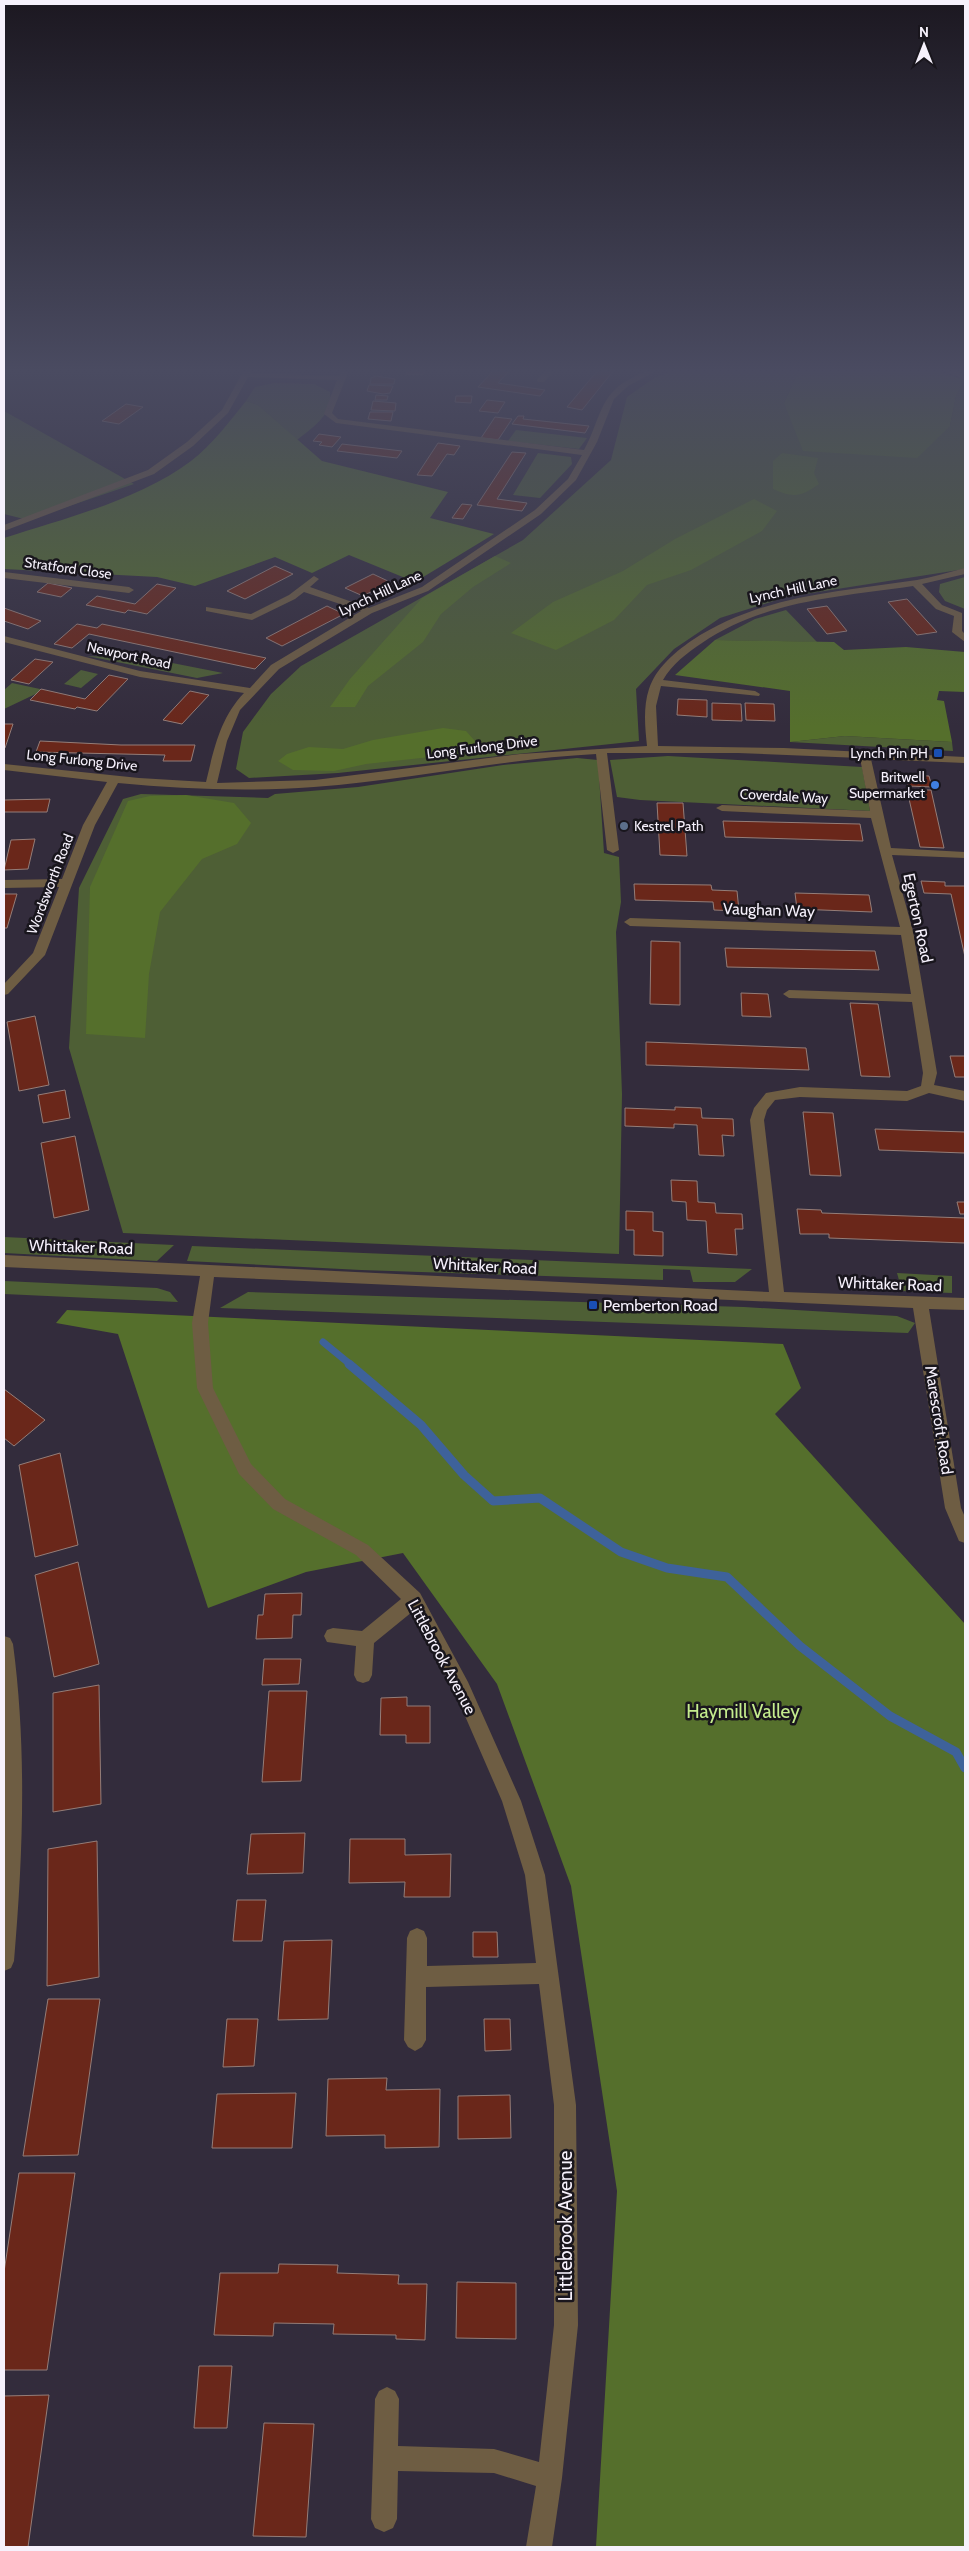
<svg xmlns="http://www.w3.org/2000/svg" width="969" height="2551" font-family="Cabin,sans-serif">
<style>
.green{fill:#4e5f35}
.forest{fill:#556f2c}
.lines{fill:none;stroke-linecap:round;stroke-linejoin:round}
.stream-far1{stroke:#3e629a;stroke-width:7}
.stream{stroke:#3e629a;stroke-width:9}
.building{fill:#6a271a;stroke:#947d78}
.minor{fill:#6e5d43;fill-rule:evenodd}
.transit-dot{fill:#1a4fb4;stroke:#19161d;stroke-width:2}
.shop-dot{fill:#3f7fe0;stroke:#19161d;stroke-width:2}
.service-dot{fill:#5c6f8a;stroke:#19161d;stroke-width:2}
.labels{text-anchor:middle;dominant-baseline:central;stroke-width:5;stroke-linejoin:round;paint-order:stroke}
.far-street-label{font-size:14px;fill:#f6f1fc;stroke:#19161d}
.far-poi-label{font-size:14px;fill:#f6f1fc;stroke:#19161d;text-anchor:end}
.street-label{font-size:16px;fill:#f6f1fc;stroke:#19161d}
.poi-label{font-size:16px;fill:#f6f1fc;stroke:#19161d;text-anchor:start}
.near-park-label{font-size:19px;fill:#c5ed8e;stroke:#19161d}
.near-street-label{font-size:19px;fill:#f6f1fc;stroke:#19161d}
</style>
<rect width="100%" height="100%" fill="#332c3c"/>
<path class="green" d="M 676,370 L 799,370 L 784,403 L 950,426 L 956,396 L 965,380 L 965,569 L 786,597 L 720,618 L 674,649 L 636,689 L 639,741 L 338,773 L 249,778 L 236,769 L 243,732 L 271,694 L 301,666 L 523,540 L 611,460 L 627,397 L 654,378 Z
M 274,383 L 314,384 L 330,392 C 333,415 313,427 297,440 L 258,405 L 246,401 L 255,387 Z
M 4,411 L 134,484 L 28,520 L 4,514 Z
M 516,430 L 587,438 L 579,449 L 508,441 Z
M 538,453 L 571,457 L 572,464 L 540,498 L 513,495 Z
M 965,577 L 965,609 L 945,601 L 939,592 L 940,584 Z
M 786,610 L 817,642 L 715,640 L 755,619 Z
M 87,656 L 147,658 L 223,673 L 197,678 Z
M 81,670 L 98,674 L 81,688 L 64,684 Z
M 12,683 L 40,689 L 42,691 L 4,709 L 4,690 Z
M 845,736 L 952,742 L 953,751 L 790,742 Z
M 668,756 L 862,767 L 870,811 L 640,800 L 617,797 L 610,760 Z
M 577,758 L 598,760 L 604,853 L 619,857 L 621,902 L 616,932 L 622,1094 L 619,1254 L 123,1233 L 69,1048 L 79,888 L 123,799 L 141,794 L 268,798 L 275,794 L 358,787 L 503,765 Z
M 4,1237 L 174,1245 L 157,1261 L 4,1253 Z
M 192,1246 L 752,1269 L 735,1282 L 693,1282 L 690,1270 L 663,1269 L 663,1280 L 361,1270 L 187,1261 Z
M 897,1273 L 952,1276 L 952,1293 L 902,1291 Z
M 4,1281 L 157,1288 L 170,1292 L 178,1302 L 4,1294 Z
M 248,1292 L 744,1307 L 897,1316 L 915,1323 L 908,1333 L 220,1308 Z"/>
<path class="forest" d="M 799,370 L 934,370 L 965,380 L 956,396 L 950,426 L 917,458 L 803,451 L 784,403 Z
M 246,401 L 258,405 L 322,461 L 448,492 L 430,518 L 494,534 L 415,582 L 349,555 L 312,573 L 275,557 L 195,586 L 157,577 L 4,569 L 4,538 C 66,518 139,500 191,461 C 212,445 229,422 246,401 Z
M 782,453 L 818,458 L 814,473 L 819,484 C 801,497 793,498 773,489 L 773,461 Z
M 754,499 L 777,511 L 762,531 L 691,570 L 647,585 L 614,620 L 556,650 L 511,633 L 553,602 L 623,571 L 675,539 Z
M 495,556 L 511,563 L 473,587 L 441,614 L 423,642 L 368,686 L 355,707 L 330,707 L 350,679 L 422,598 Z
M 715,640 L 834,642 L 844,650 L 906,647 L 965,652 L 965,692 L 939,691 L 937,700 L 944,701 L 952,742 L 845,736 L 790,742 L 790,691 L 675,675 Z
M 443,728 L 466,731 L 475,741 L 467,753 L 366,764 L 334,771 L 293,770 L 278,761 L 287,754 L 309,747 L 343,749 L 373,740 Z
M 186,795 L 234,803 L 251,823 L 237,844 L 202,859 L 160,912 L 149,974 L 145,1038 L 86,1034 L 90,887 L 128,801 L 150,796 Z
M 67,1310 L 783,1344 L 801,1388 L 775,1414 L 965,1624 L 965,2547 L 596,2547 L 617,2191 L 571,1886 L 497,1684 L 403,1553 L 306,1572 L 208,1608 L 118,1334 L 56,1323 Z"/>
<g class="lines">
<path class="stream-far1" d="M 323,1342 L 351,1365"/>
<path class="stream" d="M 349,1364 L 421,1425 L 464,1475 L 493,1501 L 540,1498 L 621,1552 L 667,1568 L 727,1577 L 800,1646 L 890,1716 L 956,1752 L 965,1768"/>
</g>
<path class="building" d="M 407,370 L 425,370 L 424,374 L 406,374 Z
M 494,370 L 510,370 L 498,383 L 545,390 L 540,396 L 478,387 Z
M 598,370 L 614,370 L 582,410 L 567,407 Z
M 376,376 L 395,379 L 394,384 L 370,384 L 371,378 Z
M 369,385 L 393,386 L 390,393 L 383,394 L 367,391 Z
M 376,395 L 388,396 L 387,400 L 375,400 Z
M 456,396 L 472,396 L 471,403 L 455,402 Z
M 487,400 L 505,402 L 498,413 L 479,411 Z
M 373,401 L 396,403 L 395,411 L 371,410 Z
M 126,404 L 143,407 L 119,424 L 102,421 Z
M 370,412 L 393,412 L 391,421 L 368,419 Z
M 518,416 L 524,416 L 523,419 L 589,426 L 585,433 L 512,424 Z
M 495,417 L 512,419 L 498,440 L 481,438 Z
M 319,434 L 341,437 L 332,447 L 319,445 L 322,442 L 313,441 Z
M 438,443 L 460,446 L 454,455 L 447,454 L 432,476 L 417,475 Z
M 342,444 L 402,451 L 397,458 L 337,451 Z
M 512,452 L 526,453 L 497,499 L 527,503 L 522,511 L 477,505 Z
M 462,504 L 472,505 L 463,519 L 452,518 Z
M 275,566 L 293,574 L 245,599 L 227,591 Z
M 373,574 L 390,582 L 363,596 L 345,588 Z
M 48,583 L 72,588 L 61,597 L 37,592 Z
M 157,584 L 176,588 L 147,614 L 128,610 L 125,613 L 86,605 L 97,596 L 135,604 Z
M 907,599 L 937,632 L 917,635 L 888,602 Z
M 327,606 L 344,614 L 282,646 L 266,638 Z
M 827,606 L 847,631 L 827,634 L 807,609 Z
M 4,608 L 41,621 L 28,629 L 4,621 Z
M 77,624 L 97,628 L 102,624 L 266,658 L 255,669 L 89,634 L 72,648 L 54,644 Z
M 35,659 L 53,662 L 29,684 L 11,680 Z
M 109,675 L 128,679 L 97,711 L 77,707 L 75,709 L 30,700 L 41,689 L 85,699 Z
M 190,691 L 209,695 L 182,724 L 163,720 Z
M 678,699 L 707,700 L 707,717 L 677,715 Z
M 712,703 L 741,704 L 742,721 L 712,720 Z
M 745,703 L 774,704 L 775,721 L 746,720 Z
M 4,724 L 13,724 L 5,748 L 4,748 Z
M 40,741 L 121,745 L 195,745 L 191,761 L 163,761 L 165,755 L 36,752 Z
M 906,775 L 929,776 L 932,787 L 908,786 Z
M 907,790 L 931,790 L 944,848 L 920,847 Z
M 50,799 L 47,812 L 4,812 L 4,800 Z
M 657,803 L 683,803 L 687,856 L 660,855 Z
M 723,821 L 860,824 L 863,841 L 725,837 Z
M 35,839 L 28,869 L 4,870 L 11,840 Z
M 921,881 L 945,882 L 945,886 L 965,886 L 965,957 L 951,894 L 924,893 Z
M 634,884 L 711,885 L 712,890 L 737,891 L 739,911 L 714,910 L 713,902 L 635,900 Z
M 795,893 L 869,895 L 872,912 L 797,909 Z
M 4,894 L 17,894 L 7,928 L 4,928 Z
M 651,941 L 680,942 L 680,1005 L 650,1004 Z
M 725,948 L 875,951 L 879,970 L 727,967 Z
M 741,993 L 768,994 L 771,1017 L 742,1016 Z
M 850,1003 L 878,1004 L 890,1077 L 861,1076 Z
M 35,1016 L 49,1085 L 19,1091 L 7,1022 Z
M 646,1042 L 806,1048 L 809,1070 L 646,1065 Z
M 950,1056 L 965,1056 L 965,1077 L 955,1077 Z
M 65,1090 L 70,1118 L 43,1123 L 38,1095 Z
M 675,1107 L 701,1108 L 702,1118 L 733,1119 L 734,1136 L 722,1135 L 724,1156 L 699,1155 L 697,1125 L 674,1124 L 674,1128 L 625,1126 L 625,1108 L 675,1110 Z
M 803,1112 L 833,1113 L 841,1176 L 810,1175 Z
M 875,1129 L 965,1132 L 965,1153 L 879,1150 Z
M 75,1136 L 89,1210 L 54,1218 L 41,1143 Z
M 671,1180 L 697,1181 L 698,1202 L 715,1203 L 716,1213 L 742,1214 L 743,1229 L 735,1229 L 737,1255 L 708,1253 L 706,1221 L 687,1220 L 686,1202 L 672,1201 Z
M 957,1202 L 965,1202 L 965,1214 L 960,1214 Z
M 797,1209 L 821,1210 L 822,1213 L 965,1218 L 965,1243 L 829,1238 L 829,1234 L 800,1234 Z
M 626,1211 L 653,1212 L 653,1231 L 663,1232 L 663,1256 L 634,1255 L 634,1230 L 626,1230 Z
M 4,1389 L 45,1420 L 14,1446 L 4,1438 Z
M 60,1453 L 78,1545 L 35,1557 L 19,1465 Z
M 78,1562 L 99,1664 L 54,1677 L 35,1575 Z
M 302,1593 L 301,1615 L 293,1615 L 292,1638 L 256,1639 L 258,1615 L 263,1615 L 265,1594 Z
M 264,1659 L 301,1659 L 299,1684 L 262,1685 Z
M 99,1685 L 101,1804 L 53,1812 L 53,1693 Z
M 269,1691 L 307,1691 L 301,1781 L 262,1782 Z
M 407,1697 L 407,1706 L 430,1706 L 430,1743 L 406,1743 L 406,1735 L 380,1735 L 381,1698 Z
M 305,1833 L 303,1873 L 247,1874 L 251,1834 Z
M 350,1839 L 405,1839 L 405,1855 L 451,1854 L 450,1897 L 404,1897 L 405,1882 L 349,1883 Z
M 97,1841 L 99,1977 L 47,1986 L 48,1849 Z
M 237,1900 L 266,1900 L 262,1941 L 233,1941 Z
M 473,1932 L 497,1932 L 498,1957 L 473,1957 Z
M 332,1940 L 328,2019 L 278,2020 L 284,1941 Z
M 48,1999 L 100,1999 L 78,2155 L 23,2156 Z
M 227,2019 L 258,2019 L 254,2066 L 223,2067 Z
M 484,2019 L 510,2019 L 511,2050 L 485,2051 Z
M 387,2078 L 386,2090 L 440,2089 L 439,2147 L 385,2148 L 385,2135 L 326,2136 L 328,2079 Z
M 296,2093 L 292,2148 L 212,2148 L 217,2094 Z
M 510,2095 L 511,2138 L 458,2139 L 458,2096 Z
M 19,2173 L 75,2173 L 47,2370 L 4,2370 L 4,2272 Z
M 279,2264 L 338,2265 L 337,2273 L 399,2275 L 398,2284 L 427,2284 L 425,2340 L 396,2339 L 396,2335 L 333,2334 L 334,2324 L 274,2323 L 273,2336 L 214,2335 L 220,2273 L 278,2273 Z
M 457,2282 L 516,2283 L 516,2339 L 456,2338 Z
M 199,2366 L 232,2366 L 227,2428 L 194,2428 Z
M 49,2395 L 28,2547 L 4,2547 L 4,2396 Z
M 264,2423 L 314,2424 L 306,2537 L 253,2536 Z"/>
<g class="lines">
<path class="minor" d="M 244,370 L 252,370 L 250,373 L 339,376 L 341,370 L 349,370 L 332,413 L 338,419 L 584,450 C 600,422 599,393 632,378 C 641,373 648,370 658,370 L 628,386 L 614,399 L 597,442 L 576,480 L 541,514 L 428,591 L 372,613 L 279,669 L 240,710 L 227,741 L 217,783 L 315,780 L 520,754 L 647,746 C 645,727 643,707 649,689 C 656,668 674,653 691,641 C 760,595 838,592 917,580 C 933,577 949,572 965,568 L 965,574 L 922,584 L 942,605 L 962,613 L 962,631 L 965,634 L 965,642 L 952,632 L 954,616 L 936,609 L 913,586 C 839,597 766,600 702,643 C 687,653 672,664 663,680 L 755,691 L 760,694 L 759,696 L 661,686 L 656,706 L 658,746 L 784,748 L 965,757 L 965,763 L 871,759 L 891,848 L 965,852 L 965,858 L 892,855 L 913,931 L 937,1073 L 934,1085 L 965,1091 L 965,1101 L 929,1093 L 907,1101 L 800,1097 L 775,1100 L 767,1110 L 764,1120 L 784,1292 L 965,1298 L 965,1310 L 929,1309 L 961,1508 L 965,1517 L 965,1543 L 959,1541 L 945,1508 L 913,1308 L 214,1277 L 208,1323 L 213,1388 L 251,1464 L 285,1499 L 368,1545 L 420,1593 L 468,1682 L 521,1801 L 545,1875 L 576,2105 L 578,2325 L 562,2478 L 552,2547 L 526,2547 L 536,2486 L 494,2473 L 398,2471 L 397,2519 L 393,2528 L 384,2532 L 375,2528 L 371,2519 L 375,2399 L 379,2391 L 387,2387 L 395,2391 L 399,2399 L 398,2446 L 494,2449 L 539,2462 L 554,2325 L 554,2105 L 539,1984 L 426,1987 L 426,2040 L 422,2047 L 415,2051 L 408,2047 L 404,2040 L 407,1938 L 410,1931 L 417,1928 L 424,1931 L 427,1938 L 427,1966 L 536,1963 L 525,1875 L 502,1801 L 455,1693 L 412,1612 L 374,1643 L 372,1675 L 369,1681 L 363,1683 L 357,1681 L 354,1675 L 356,1646 L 327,1642 L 324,1636 L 327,1630 L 333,1628 L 362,1631 L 401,1599 L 356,1555 L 273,1509 L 239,1474 L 197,1388 L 192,1323 L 200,1276 L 4,1267 L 4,1255 L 769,1292 L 750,1120 L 754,1108 L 766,1093 L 800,1087 L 907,1091 L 921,1086 L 923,1073 L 912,1002 L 789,998 L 783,994 L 789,990 L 911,994 L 901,935 L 630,926 L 624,922 L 630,918 L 900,927 L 871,818 L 722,811 L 716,808 L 722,805 L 870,811 L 860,758 L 738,753 L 607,753 L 619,850 L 613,853 L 607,850 L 596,754 C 501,759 408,780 314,787 C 248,792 183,789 118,783 L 95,825 L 45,955 L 8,994 L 4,995 L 4,984 L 33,953 L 59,887 L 4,888 L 4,880 L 62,879 L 83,825 L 107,782 L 4,770 L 4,764 L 139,778 L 206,782 C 214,749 220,718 244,693 L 140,677 L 4,642 L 4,636 L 140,671 L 250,688 L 271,665 L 361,611 L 304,592 L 295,599 L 252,620 L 206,611 L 206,607 L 251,614 L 289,595 L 314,576 L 319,579 L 310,587 L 369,608 L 422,587 L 535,510 L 568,479 L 582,455 L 336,423 L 324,414 L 337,380 L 248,377 L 228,413 L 193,446 L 154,474 L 4,531 L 4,525 L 148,470 L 187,442 L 222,410 Z
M 546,370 L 554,370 L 544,382 L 538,382 L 537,380 Z
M 943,370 L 953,370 L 965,375 L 965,380 Z
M 4,572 L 129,587 L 134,590 L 129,593 L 4,578 Z
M 4,1636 L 10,1638 L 13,1644 C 27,1750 23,1855 14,1961 L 11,1968 L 4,1971 Z"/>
</g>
<linearGradient id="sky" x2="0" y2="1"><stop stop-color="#1c1821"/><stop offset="0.51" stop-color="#4a4b61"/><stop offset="1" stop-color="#4a4b61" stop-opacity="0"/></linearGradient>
<rect width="969" height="727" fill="url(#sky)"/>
<g class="transit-dot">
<rect x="933" y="748" width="10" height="10" rx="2.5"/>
<rect x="588" y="1300" width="10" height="10" rx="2.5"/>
</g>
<circle class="shop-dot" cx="935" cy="785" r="5"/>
<circle class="service-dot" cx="624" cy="826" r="5"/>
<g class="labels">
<g class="far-street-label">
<text transform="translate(68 568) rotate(8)">Stratford Close</text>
<text transform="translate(793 589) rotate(-12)">Lynch Hill Lane</text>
<text transform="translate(380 593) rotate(-25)">Lynch Hill Lane</text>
<text transform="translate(129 655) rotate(12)">Newport Road</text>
<text transform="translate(482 747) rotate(-7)">Long Furlong Drive</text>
<text transform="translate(82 760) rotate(6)">Long Furlong Drive</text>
<text transform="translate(784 796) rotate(3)">Coverdale Way</text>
<text transform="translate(50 884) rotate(-69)">Wordsworth Road</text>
</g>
<g class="far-poi-label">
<text x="928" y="753">Lynch Pin PH</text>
<text x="925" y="777">Britwell<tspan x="925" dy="16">Supermarket</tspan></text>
<text x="634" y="826" text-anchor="start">Kestrel Path</text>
</g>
<g class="street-label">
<text transform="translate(769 910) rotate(2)">Vaughan Way</text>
<text transform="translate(918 918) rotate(78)">Egerton Road</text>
<text transform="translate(81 1247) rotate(2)">Whittaker Road</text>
<text transform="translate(485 1266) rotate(3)">Whittaker Road</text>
<text transform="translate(890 1284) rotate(2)">Whittaker Road</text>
<text transform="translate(939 1420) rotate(81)">Marescroft Road</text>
<text transform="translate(442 1657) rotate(62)">Littlebrook Avenue</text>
</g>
<g class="poi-label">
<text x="603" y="1305">Pemberton Road</text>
</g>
<g class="near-park-label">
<text x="743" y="1711">Haymill Valley</text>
</g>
<g class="near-street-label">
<text transform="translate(565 2226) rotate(-90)">Littlebrook Avenue</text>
</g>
</g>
<rect width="969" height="2551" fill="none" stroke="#f6f1fc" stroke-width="10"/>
<g transform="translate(924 45)" stroke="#19161d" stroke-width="4" paint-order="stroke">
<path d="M0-4L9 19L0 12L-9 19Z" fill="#f6f1fc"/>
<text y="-8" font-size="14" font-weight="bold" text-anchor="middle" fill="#f6f1fc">N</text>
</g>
</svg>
